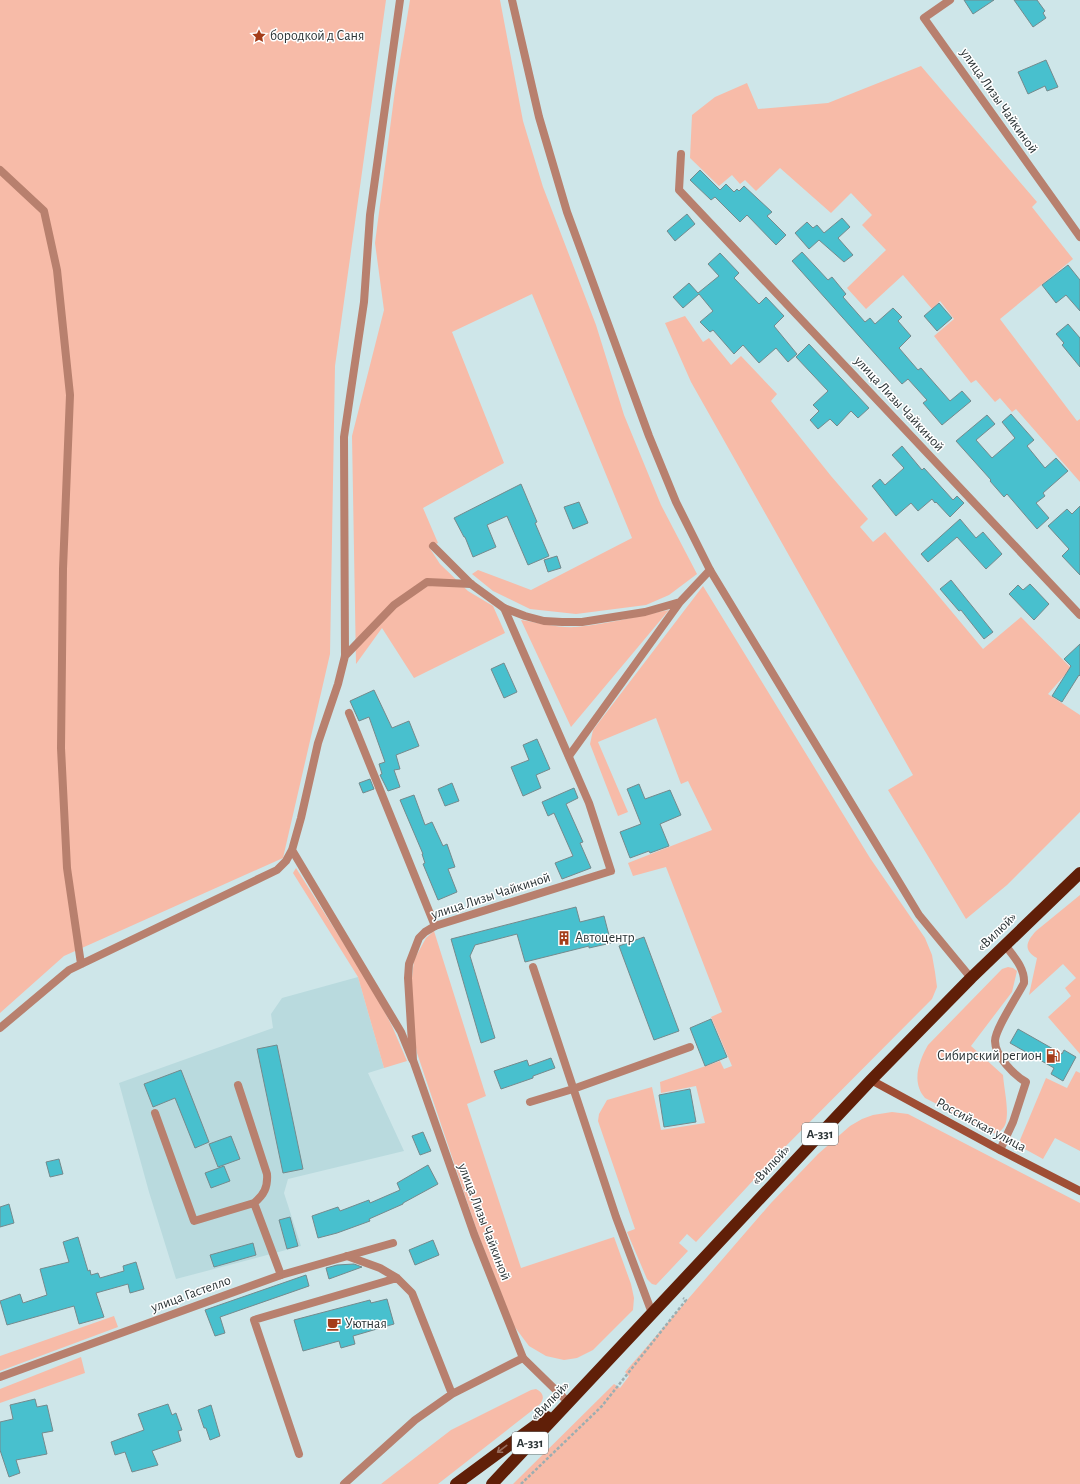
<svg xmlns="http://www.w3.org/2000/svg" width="1080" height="1484" font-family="'Alegreya Sans',sans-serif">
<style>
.built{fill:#b9dade}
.green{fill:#f7bba8}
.building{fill:#48c0ce;stroke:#748a8d}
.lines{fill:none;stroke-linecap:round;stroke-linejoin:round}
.path{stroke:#9baeb1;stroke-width:2.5;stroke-dasharray:3 2;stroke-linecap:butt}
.lane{stroke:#b8806e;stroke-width:8}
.street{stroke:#b8806e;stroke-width:8}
.secondary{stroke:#9f4e35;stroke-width:8}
.highway{stroke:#601f08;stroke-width:12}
.oneway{stroke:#986d5e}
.labels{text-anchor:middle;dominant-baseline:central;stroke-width:3;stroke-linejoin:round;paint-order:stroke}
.shield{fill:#fff;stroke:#6b7273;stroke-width:1}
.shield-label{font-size:13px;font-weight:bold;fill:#2c3537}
.poi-label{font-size:14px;fill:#2c3537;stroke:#fff;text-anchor:start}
.street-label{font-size:14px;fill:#2c3537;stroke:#fff}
</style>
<rect width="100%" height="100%" fill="#cee6e9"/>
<path class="built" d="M 358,977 L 384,1068 L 368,1073 L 404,1151 L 288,1179 L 284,1193 L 301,1246 L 176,1279 L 149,1192 L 119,1083 L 273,1028 L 271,1014 L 282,998 Z"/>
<path class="green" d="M 0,0 L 386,0 L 335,366 L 330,654 L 283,858 L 64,956 L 0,1013 Z
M 410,0 L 500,0 L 523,121 L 543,187 L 596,325 L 624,415 L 661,505 L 697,574 L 669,595 L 646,605 L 576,614 L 530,609 L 493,591 L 472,574 L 478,570 L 531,590 L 632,538 L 532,294 L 452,332 L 504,463 L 423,508 L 438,543 L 429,547 L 440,564 L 468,591 L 493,606 L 505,633 L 414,678 L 382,628 L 356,664 L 352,436 L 384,310 L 375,243 L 395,90 Z
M 921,66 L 1037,202 L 1032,207 L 1073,259 L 1000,319 L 1077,421 L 1080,419 L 1080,482 L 1016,409 L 1012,412 L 1000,398 L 995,402 L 976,380 L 971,383 L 934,336 L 954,319 L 940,301 L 932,309 L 903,275 L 866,309 L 847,288 L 886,250 L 862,225 L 872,215 L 851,193 L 831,213 L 780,168 L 756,191 L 745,180 L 740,184 L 732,175 L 719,186 L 690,158 L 692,115 L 715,97 L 747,83 L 758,109 L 828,103 Z
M 685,316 L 703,342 L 709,338 L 731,365 L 741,356 L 777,394 L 771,401 L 831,476 L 868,519 L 860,527 L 873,542 L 885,532 L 983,649 L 1021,617 L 1071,668 L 1048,694 L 1080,715 L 1080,812 L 1007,885 L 966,919 L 888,790 L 913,775 L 691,382 L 665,323 Z
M 703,586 L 870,858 L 925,938 L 932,955 L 935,972 L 937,987 L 932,999 L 772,1160 L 696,1242 L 687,1234 L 679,1243 L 688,1251 L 656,1285 L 652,1284 L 647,1279 L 627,1232 L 635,1229 L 598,1121 L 599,1114 L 607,1100 L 652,1087 L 661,1130 L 705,1123 L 696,1086 L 661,1093 L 660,1082 L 720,1061 L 724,1069 L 732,1066 L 711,1017 L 722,1012 L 666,867 L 633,876 L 628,863 L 712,830 L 688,781 L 681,784 L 656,718 L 598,742 L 628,812 L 618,816 L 590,744 L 593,730 Z
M 669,610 L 571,727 L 521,620 C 539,623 558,628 576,627 C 607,624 638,616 669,610 Z
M 296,868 L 373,990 L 392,1026 L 407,1061 L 384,1068 L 358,977 L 293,873 Z
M 1080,895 L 1080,1054 L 1048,1017 L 1071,996 L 1065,988 L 1076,978 L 1063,964 L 1029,995 L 1037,958 C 1023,950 1026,942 1036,931 Z
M 434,931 L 486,1096 L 467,1104 L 521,1268 L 614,1237 L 631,1284 L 634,1298 L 633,1310 L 593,1350 L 577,1358 L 564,1360 L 546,1356 L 529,1346 L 514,1326 L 477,1231 L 417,1053 L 411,1020 L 411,986 L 414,960 L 426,938 Z
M 1008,967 L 1013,968 L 1017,971 L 1012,992 L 971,1046 L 1003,1075 C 1004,1089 1009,1109 1006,1122 C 1005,1127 1001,1131 996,1134 L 925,1098 C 911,1082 919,1061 928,1045 L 1002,969 Z
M 1076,1071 L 1080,1073 L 1080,1151 L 1055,1138 L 1043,1159 L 1023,1148 L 1020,1140 L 1046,1078 L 1067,1088 Z
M 892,1112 L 908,1114 L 1080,1203 L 1080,1484 L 513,1484 L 614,1384 L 620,1388 L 629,1376 L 625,1372 L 771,1203 L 818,1154 L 850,1126 L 862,1119 L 873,1115 Z
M 114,1316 L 118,1327 L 0,1371 L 0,1356 Z
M 81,1357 L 85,1373 L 0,1403 L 0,1389 Z
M 536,1389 C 544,1393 545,1399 539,1405 L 438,1484 L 381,1484 L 451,1430 L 531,1390 Z"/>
<path class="building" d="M 964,0 L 994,0 L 973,14 Z
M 1014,0 L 1037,0 L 1045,11 L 1043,13 L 1046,18 L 1033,27 Z
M 1046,60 L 1058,87 L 1047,91 L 1045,86 L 1028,94 L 1018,72 Z
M 700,170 L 720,190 L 726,184 L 734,192 L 737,189 L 739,191 L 744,186 L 772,212 L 767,216 L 786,235 L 776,245 L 747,215 L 740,222 L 715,197 L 711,200 L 690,180 Z
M 687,214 L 695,224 L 675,241 L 667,231 Z
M 842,218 L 850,227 L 838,238 L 853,255 L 844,262 L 819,240 L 809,249 L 795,233 L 807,222 L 813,228 L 817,225 L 824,233 Z
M 802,252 L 828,280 L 832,277 L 846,294 L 843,297 L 865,322 L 870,318 L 875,324 L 893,308 L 902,317 L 898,321 L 911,336 L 899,348 L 918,370 L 921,368 L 950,401 L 962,391 L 971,401 L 942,425 L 923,403 L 927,400 L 908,379 L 902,384 L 792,261 Z
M 720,253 L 739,273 L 734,278 L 759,304 L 766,297 L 784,316 L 774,326 L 797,354 L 788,362 L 776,348 L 759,363 L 743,345 L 734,354 L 713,330 L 710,332 L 700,322 L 713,311 L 699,294 L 683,308 L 673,297 L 689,283 L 698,293 L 719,276 L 708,264 Z
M 1068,265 L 1080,280 L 1080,311 L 1066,295 L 1056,303 L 1042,285 Z
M 939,303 L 952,318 L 937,331 L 924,316 Z
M 1068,324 L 1080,338 L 1080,367 L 1062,345 L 1064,343 L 1056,334 Z
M 809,344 L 869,408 L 858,418 L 851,411 L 837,426 L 830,419 L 818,429 L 810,420 L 819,411 L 813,405 L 828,391 L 796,357 Z
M 1011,414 L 1034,440 L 1027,446 L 1045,468 L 1056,458 L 1068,471 L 1043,493 L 1045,496 L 1036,503 L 1049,518 L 1037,529 L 1007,494 L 1004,497 L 990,481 L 991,480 L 956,441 L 987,415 L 995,424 L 976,440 L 992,458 L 1015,438 L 1002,422 Z
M 902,446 L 922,470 L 924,468 L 953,500 L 957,496 L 964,503 L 950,517 L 936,502 L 935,503 L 932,499 L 918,511 L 911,503 L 896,516 L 872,486 L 880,479 L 885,485 L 904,468 L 892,455 Z
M 521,484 L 537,522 L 535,523 L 549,556 L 528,565 L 507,516 L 487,525 L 496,547 L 473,557 L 465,537 L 464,537 L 454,518 Z
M 579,502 L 588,523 L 573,529 L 564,507 Z
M 1080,506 L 1080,575 L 1062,556 L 1069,549 L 1048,526 L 1067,509 L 1072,514 Z
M 960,519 L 976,538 L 983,532 L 1002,554 L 986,569 L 957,537 L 928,562 L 921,554 Z
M 557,556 L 561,568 L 548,572 L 544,560 Z
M 951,580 L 993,632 L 984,639 L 961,610 L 959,611 L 940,589 Z
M 1030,584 L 1049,604 L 1034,620 L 1009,594 L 1018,585 L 1023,590 Z
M 1080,644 L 1080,676 L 1079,675 L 1062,702 L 1052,696 L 1071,666 L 1064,659 Z
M 504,663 L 517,692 L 504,698 L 491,669 Z
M 374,690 L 392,728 L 409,721 L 419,746 L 396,755 L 400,769 L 394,770 L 400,787 L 388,791 L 380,775 L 382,774 L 379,764 L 385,762 L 369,717 L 359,721 L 350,701 Z
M 537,739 L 550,769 L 536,775 L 541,788 L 523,796 L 511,767 L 529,760 L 523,745 Z
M 370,779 L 374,789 L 363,793 L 359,783 Z
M 452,783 L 459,801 L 445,806 L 438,789 Z
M 639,784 L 645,799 L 670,790 L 681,815 L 660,824 L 669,846 L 650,853 L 649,851 L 630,858 L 620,832 L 641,824 L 627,789 Z
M 574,788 L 578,798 L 566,804 L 583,842 L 580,843 L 591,868 L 562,879 L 555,863 L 573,856 L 554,813 L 548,816 L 542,802 Z
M 414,795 L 425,825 L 432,822 L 443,846 L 447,844 L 455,867 L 448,869 L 457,892 L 438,900 L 423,864 L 425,863 L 422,854 L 423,854 L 400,800 Z
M 576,907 L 580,922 L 604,916 L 611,943 L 589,948 L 589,946 L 525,962 L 517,934 L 475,945 L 470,956 L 495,1038 L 481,1043 L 451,939 Z
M 644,937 L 679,1031 L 654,1040 L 619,946 Z
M 711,1019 L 727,1057 L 705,1066 L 690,1028 Z
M 1018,1029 L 1062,1054 L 1064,1050 L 1076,1057 L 1063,1081 L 1051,1074 L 1054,1068 L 1010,1043 Z
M 277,1045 L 303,1169 L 283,1173 L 257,1049 Z
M 551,1058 L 555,1068 L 533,1076 L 533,1078 L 501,1089 L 494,1071 L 527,1060 L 529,1066 Z
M 181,1070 L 209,1142 L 195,1148 L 175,1098 L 153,1107 L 144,1084 Z
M 690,1089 L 696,1122 L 664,1127 L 659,1095 Z
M 423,1132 L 431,1151 L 420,1155 L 412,1136 Z
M 231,1136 L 240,1159 L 218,1167 L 209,1144 Z
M 59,1159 L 63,1174 L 50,1177 L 46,1162 Z
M 428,1165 L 438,1184 L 403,1203 L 403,1204 L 369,1219 L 370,1221 L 337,1233 L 318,1238 L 312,1216 L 338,1207 L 340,1211 L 369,1200 L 370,1203 L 400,1190 L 397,1183 Z
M 224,1166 L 230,1181 L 211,1188 L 205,1173 Z
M 9,1204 L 14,1223 L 0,1227 L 0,1207 Z
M 290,1217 L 298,1246 L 287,1249 L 279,1220 Z
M 78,1237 L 88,1271 L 90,1270 L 91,1275 L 98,1273 L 100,1278 L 124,1271 L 123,1266 L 136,1262 L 144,1289 L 130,1293 L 128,1284 L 96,1293 L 104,1317 L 79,1324 L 74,1306 L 7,1325 L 0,1301 L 20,1294 L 23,1303 L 47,1295 L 40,1269 L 69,1262 L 63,1242 Z
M 433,1240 L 439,1255 L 415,1265 L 409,1250 Z
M 253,1243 L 256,1255 L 214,1267 L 210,1255 Z
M 354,1264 L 362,1267 L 329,1279 L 326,1268 L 337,1265 Z
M 306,1275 L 309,1286 L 220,1317 L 225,1333 L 215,1336 L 205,1310 Z
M 387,1299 L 394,1324 L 353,1336 L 355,1344 L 341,1348 L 339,1341 L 303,1351 L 294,1320 L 370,1300 L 371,1303 Z
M 35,1399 L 37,1407 L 47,1405 L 53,1431 L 42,1433 L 47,1454 L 16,1460 L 20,1473 L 9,1477 L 0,1450 L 0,1422 L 13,1419 L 10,1405 Z
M 168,1404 L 172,1415 L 176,1413 L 182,1430 L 178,1431 L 181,1441 L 152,1451 L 158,1465 L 132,1472 L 125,1452 L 115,1455 L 111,1442 L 144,1430 L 138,1414 Z
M 211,1405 L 220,1436 L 210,1440 L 206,1428 L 204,1428 L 198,1410 Z"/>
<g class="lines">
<path class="path" d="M 521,1484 L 602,1406 L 686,1300 L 683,1298"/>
<path class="lane" d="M 0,170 L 44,211 L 57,270 L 70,395 L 63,569 L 61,748 L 67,868 L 81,964
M 504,608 L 525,616 L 544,621 L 562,622 L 582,622 L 645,612 L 680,602 L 710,570
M 345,656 L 394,605 L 427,582 L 471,584
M 349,713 L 435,926
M 569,756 L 680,602
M 292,850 L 401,1032 L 412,1059
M 533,967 L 616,1217 L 652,1313
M 0,1028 L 69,970 L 277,870 L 286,861 L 292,850 L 301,818 L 318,743 L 338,684 L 345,656 L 344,437 L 364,302 L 370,215 L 400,0
M 530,1102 L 573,1089 L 690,1047
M 155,1113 L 194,1221 L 254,1203 C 264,1195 268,1187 267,1174 L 238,1085
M 1000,1150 L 1013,1122 L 1026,1082 C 1014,1075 995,1056 995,1041 C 995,1029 1018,995 1024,983 C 1025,968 1014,957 1005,945
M 254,1203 L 281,1275
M 347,1256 L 380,1268 L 397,1278 L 412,1293 L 452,1394
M 299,1454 L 254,1320 L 397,1278
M 344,1484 L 415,1420 L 452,1394 L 523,1358"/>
<path class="street" d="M 512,0 L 539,117 L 567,212 L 649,436 L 676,502 L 710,570 L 919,915 L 971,978
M 950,0 L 924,18 L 1080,237
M 681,154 L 679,190 L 1080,615
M 433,546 L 471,584 L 504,608 L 589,803 L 611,871 L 435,926 L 425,932 L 419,938 L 409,964 L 408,978 L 413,1060 L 474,1234 L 523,1358 L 568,1402
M 0,1377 L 281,1275 L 393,1243"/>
<path class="secondary" d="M 871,1080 L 1000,1150 L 1080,1191"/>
<path class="highway" d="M 456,1484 L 547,1417
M 492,1484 L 871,1080 L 971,978 L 1080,873"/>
</g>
<defs><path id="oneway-shaft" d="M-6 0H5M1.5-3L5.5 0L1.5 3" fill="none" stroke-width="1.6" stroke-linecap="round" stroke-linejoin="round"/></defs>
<use class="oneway" href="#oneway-shaft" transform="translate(502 1449) rotate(143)"/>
<defs>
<symbol id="sight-bare" viewBox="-9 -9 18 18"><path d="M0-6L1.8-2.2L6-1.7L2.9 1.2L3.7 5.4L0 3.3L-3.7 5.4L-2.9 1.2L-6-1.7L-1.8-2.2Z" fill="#a43d1a" stroke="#fff" stroke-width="2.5" paint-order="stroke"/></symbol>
<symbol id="building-bare" viewBox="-9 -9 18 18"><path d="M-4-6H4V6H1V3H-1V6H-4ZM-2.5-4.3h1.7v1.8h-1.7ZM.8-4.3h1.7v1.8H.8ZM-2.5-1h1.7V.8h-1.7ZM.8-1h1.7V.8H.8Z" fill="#a43d1a" stroke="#fff" stroke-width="2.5" paint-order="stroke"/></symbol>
<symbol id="fuel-bare" viewBox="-9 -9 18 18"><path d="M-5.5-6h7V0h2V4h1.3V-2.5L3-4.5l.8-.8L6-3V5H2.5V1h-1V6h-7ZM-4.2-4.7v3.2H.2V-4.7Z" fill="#a43d1a" stroke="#fff" stroke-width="2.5" paint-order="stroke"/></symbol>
<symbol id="cafe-bare" viewBox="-9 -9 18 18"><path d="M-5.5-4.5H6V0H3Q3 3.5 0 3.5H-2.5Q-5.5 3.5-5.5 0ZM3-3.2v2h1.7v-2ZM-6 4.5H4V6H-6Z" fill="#a43d1a" stroke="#fff" stroke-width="2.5" paint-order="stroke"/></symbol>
</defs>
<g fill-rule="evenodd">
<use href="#sight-bare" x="249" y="26" width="20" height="20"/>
<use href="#building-bare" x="554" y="928" width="20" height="20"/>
<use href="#fuel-bare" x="1043" y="1046" width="20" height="20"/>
<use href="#cafe-bare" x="324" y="1314" width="20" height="20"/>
</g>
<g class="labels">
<g class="shield">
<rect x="802" y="1123" width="36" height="22" rx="3"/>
<rect x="512" y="1432" width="36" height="22" rx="3"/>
</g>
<g class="shield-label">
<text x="820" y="1134">А-331</text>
<text x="530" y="1443">А-331</text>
</g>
<g class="poi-label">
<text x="270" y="36">бородкой д Саня</text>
<text x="575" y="938">Автоцентр</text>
<text x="1042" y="1056" text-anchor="end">Сибирский регион</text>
<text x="345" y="1324">Уютная</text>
</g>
<g class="street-label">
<text transform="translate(999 101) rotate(55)">улица Лизы Чайкиной</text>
<text transform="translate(899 404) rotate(47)">улица Лизы Чайкиной</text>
<text transform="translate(491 896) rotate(-18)">улица Лизы Чайкиной</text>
<text transform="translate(997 932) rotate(-44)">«Вилюй»</text>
<text transform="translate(981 1125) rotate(28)">Российская улица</text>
<text transform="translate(771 1165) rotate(-47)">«Вилюй»</text>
<text transform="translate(484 1222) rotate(69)">улица Лизы Чайкиной</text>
<text transform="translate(191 1294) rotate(-20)">улица Гастелло</text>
<text transform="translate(550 1401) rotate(-46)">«Вилюй»</text>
</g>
</g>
</svg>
